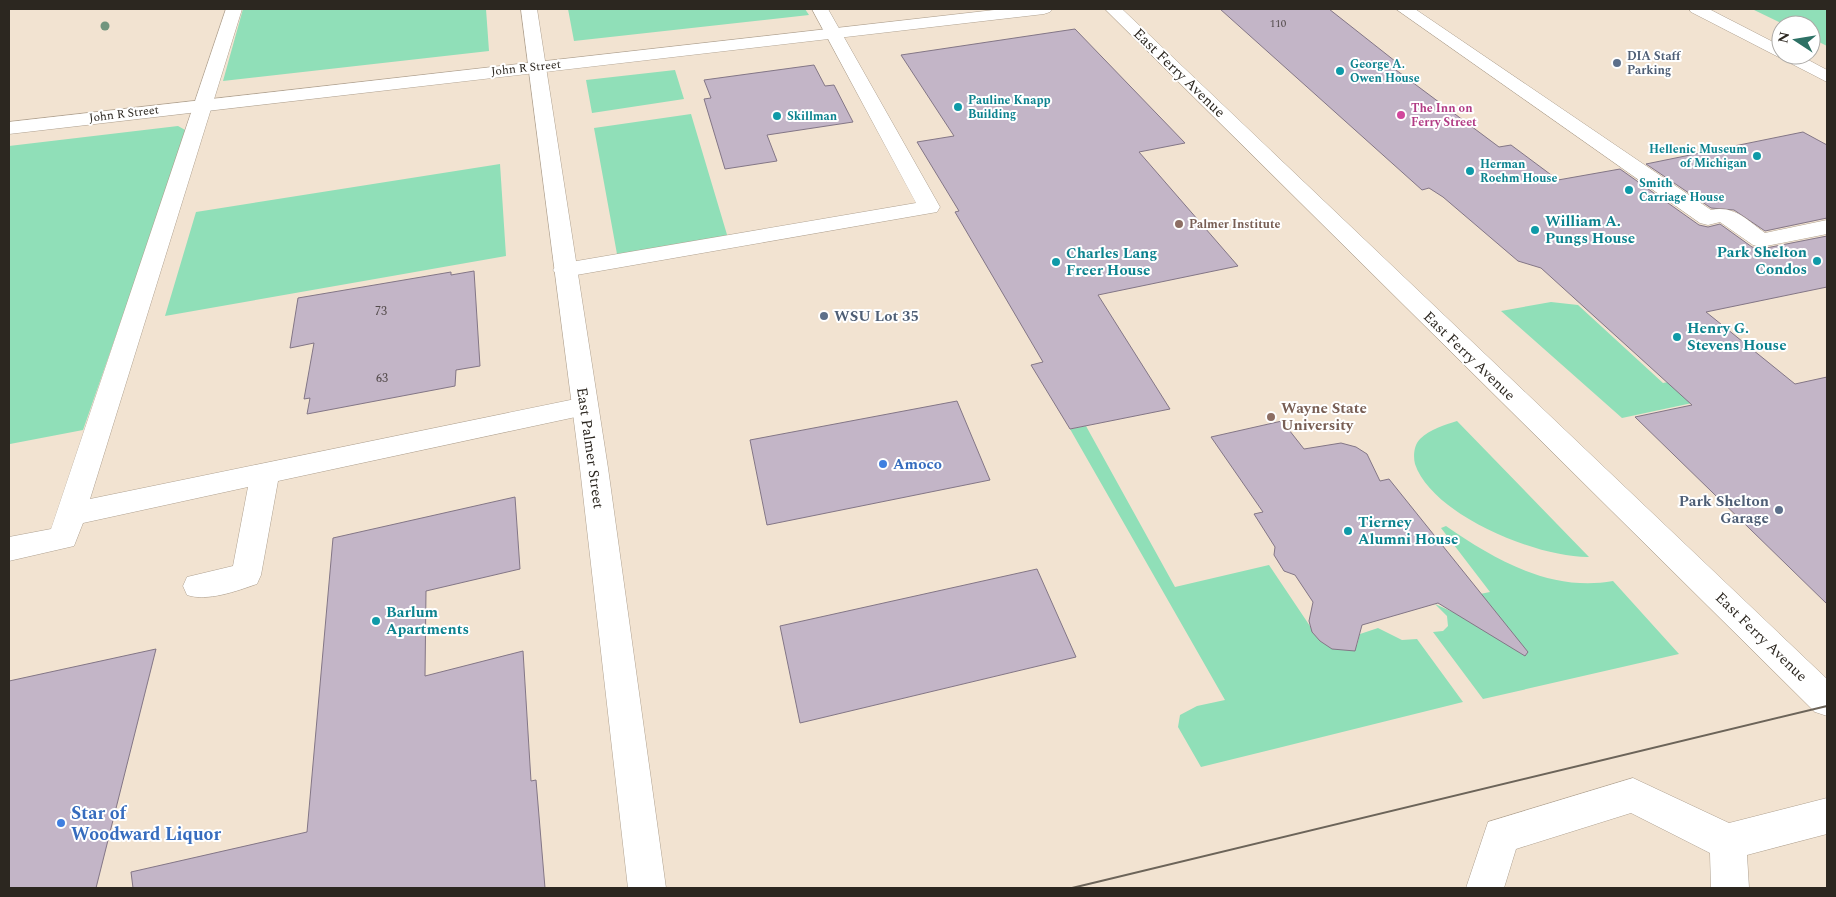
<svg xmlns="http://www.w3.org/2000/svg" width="1836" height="897" font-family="Spectral,serif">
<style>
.green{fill:#90dfb8}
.building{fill:#c3b5c7;stroke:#837686}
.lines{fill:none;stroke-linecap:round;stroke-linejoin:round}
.lane-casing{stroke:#b0a291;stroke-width:1}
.street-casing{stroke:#b0a291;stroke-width:1}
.secondary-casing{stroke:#b0a291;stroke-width:1}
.primary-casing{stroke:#b0a291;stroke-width:1}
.lane{fill:#fff;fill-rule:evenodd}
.street{fill:#fff;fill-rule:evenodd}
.secondary{fill:#fff;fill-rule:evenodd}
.primary{fill:#fff;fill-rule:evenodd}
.tram{stroke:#6c6459;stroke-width:2}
.tree{fill:#71957e}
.service-dot{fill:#5c6f8a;stroke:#fff;stroke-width:2}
.culture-dot{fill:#0f9aa8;stroke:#fff;stroke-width:2}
.hotel-dot{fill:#d1479c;stroke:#fff;stroke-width:2}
.education-dot{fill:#8d6e63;stroke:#fff;stroke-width:2}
.shop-dot{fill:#3f7fe0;stroke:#fff;stroke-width:2}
.labels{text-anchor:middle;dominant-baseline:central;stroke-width:4;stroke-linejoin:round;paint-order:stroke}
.far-number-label{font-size:11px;fill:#524a4a}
.far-service-label{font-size:12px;font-weight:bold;fill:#4e5e75;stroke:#fff;text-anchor:start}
.far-culture-label{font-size:12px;font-weight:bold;fill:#0d838f;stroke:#fff;text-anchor:start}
.far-street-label{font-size:12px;fill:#2c2720;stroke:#fff}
.far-hotel-label{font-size:12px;font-weight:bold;fill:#b23c85;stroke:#fff;text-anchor:start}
.far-education-label{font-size:12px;font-weight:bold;fill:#785e54;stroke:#fff;text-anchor:start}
.number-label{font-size:12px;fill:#524a4a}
.street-label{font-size:15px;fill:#2c2720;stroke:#fff}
.culture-label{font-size:15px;font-weight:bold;fill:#0d838f;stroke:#fff;text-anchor:start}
.service-label{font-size:15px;font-weight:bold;fill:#4e5e75;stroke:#fff;text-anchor:start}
.education-label{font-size:15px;font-weight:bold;fill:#785e54;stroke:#fff;text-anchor:start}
.shop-label{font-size:15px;font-weight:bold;fill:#366cbe;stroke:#fff;text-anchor:start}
.near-shop-label{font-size:18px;font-weight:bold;fill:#366cbe;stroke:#fff;text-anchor:start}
</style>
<rect width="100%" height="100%" fill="#f2e3d1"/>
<path class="green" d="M 243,9 L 486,9 L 489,51 L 223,81 Z
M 568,9 L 805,9 L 809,15 L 574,41 Z
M 1752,9 L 1827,9 L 1827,46 L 1811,38 L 1811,25 L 1785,25 Z
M 675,70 L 684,99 L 592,113 L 586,80 Z
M 691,114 L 728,238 L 617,254 L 594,128 Z
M 178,126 L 187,131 L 83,430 L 10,444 L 9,447 L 9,146 Z
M 500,164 L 506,256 L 165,316 L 196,212 Z
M 1551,302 L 1578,305 L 1663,383 L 1767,364 L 1790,382 L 1622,418 L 1501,311 Z
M 1457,421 L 1589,557 C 1538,558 1432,515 1415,464 C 1413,456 1414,445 1420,439 C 1430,429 1445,425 1457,421 Z
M 1086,426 L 1175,587 L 1269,565 L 1320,641 C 1333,649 1342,652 1357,645 L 1360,634 L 1378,628 L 1402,640 L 1417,639 L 1463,702 L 1201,767 L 1178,727 L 1180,715 L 1197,706 L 1225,700 L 1070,429 Z
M 1446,526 C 1495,560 1551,592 1613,581 L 1679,654 L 1483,699 L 1433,632 L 1443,631 L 1448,626 L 1447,616 L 1435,604 L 1453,612 L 1480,594 L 1490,592 L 1441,528 Z"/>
<path class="building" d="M 1220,9 L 1329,9 L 1400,65 L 1392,67 L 1499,147 L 1511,145 L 1558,180 L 1620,169 L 1699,225 L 1708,227 L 1720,224 L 1752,247 L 1761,249 L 1827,236 L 1827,287 L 1706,312 L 1795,384 L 1827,377 L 1827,604 L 1635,417 L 1692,405 L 1541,268 L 1518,261 L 1443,197 L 1429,188 L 1422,190 Z
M 1075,29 L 1185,143 L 1139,152 L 1238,266 L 1098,295 L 1170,409 L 1070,429 L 1031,365 L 1043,362 L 955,212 L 959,211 L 917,142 L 954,136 L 901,55 Z
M 814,65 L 825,86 L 834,85 L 853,122 L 767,135 L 777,161 L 725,169 L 704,99 L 711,98 L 704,80 Z
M 1803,132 L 1827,145 L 1827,218 L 1765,231 L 1734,210 L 1711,208 L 1646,164 Z
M 474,271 L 480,366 L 456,370 L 455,386 L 307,414 L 310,398 L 304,399 L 314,343 L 290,348 L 298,298 L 451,272 L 451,275 Z
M 957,401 L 990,480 L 767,525 L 750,440 Z
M 1282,421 L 1304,449 L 1341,443 L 1356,447 L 1367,454 L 1380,481 L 1389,479 L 1528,652 L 1525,656 L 1438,603 L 1362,625 L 1355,651 L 1332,649 L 1320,641 L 1312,632 L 1309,621 L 1313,602 L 1295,575 L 1284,571 L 1274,555 L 1275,547 L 1254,514 L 1263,512 L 1211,437 Z
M 515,497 L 520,569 L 426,591 L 425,676 L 523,651 L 531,781 L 536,780 L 545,888 L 133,888 L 131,872 L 307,832 L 333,538 Z
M 1037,569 L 1076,657 L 800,723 L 780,626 Z
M 156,649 L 96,888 L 9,888 L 9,681 Z"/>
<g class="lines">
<defs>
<path id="lane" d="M 226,9 L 242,9 L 90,499 L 585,397 L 594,399 L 598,406 L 594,413 L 585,415 L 278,481 L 261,575 L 257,584 C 237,591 207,602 187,595 L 183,586 L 187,577 L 233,566 L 248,487 L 83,523 L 74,546 L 9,561 L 9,537 L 51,529 Z
M 812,9 L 828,9 L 940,207 L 937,212 L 565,277 L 557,275 L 553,270 L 557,265 L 565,263 L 916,203 Z
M 1396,9 L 1415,9 L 1711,210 C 1734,205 1747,220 1765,233 L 1827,220 L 1827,234 L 1761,247 L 1753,245 L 1720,222 L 1708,225 L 1700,223 Z"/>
<path id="street" d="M 521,9 L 537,9 L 608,468 L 666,888 L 628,888 L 580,468 Z
M 1689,9 L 1709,9 L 1781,46 L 1781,55 L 1799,55 L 1827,70 L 1827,82 L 1691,12 Z"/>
<path id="secondary" d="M 1003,9 L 1052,9 L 1050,12 L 1044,14 L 9,134 L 9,122 Z
M 1105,9 L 1122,9 L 1827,679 L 1827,716 L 1815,712 Z"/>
<path id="primary" d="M 1633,778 L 1729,823 L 1827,798 L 1827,834 L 1747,855 L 1749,888 L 1711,888 L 1710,853 L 1631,813 L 1516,849 L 1504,888 L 1466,888 L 1488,822 Z"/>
</defs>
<use href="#lane" class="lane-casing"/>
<use href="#street" class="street-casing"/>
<use href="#secondary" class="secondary-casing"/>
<use href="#primary" class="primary-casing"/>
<use href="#lane" class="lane"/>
<use href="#street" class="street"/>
<use href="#secondary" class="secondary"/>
<use href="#primary" class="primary"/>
<path class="tram" d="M 1072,888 L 1827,706"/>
</g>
<circle class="tree" cx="105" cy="26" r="4.5"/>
<g class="service-dot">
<circle cx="1617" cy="63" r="5"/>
<circle cx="824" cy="316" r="5"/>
<circle cx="1779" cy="510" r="5"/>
</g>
<g class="culture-dot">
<circle cx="1340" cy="71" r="5"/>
<circle cx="958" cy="107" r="5"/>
<circle cx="777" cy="116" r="5"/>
<circle cx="1757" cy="156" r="5"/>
<circle cx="1470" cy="171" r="5"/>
<circle cx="1629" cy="190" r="5"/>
<circle cx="1535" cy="230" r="5"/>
<circle cx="1817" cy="261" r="5"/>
<circle cx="1056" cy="262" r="5"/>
<circle cx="1677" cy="337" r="5"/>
<circle cx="1348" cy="531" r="5"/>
<circle cx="376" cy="621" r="5"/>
</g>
<circle class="hotel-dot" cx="1401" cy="115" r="5"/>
<g class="education-dot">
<circle cx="1179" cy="224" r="5"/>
<circle cx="1271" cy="417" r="5"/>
</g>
<g class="shop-dot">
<circle cx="883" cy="464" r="5"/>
<circle cx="61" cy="823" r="5"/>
</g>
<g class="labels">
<g class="far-number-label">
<text x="1278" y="23">110</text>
</g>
<g class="far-service-label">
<text x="1627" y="56">DIA Staff<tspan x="1627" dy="14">Parking</tspan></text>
</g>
<g class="far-culture-label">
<text x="1350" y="64">George A.<tspan x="1350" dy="14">Owen House</tspan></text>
<text x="968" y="100">Pauline Knapp<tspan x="968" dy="14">Building</tspan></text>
<text x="787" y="116">Skillman</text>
<text x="1747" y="149" text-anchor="end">Hellenic Museum<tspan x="1747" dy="14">of Michigan</tspan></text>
<text x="1480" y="164">Herman<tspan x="1480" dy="14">Roehm House</tspan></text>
<text x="1639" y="183">Smith<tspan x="1639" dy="14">Carriage House</tspan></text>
</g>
<g class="far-street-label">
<text transform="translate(526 68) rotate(-6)">John R Street</text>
<text transform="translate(124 114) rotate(-7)">John R Street</text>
</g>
<g class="far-hotel-label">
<text x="1411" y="108">The Inn on<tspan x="1411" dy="14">Ferry Street</tspan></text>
</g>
<g class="far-education-label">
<text x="1189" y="224">Palmer Institute</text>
</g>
<g class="number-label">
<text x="381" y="311">73</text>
<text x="382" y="378">63</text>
</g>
<g class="street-label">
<text transform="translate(1179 73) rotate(44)">East Ferry Avenue</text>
<text transform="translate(1469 356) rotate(44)">East Ferry Avenue</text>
<text transform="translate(590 448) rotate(82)">East Palmer Street</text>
<text transform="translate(1761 637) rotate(44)">East Ferry Avenue</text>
</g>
<g class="culture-label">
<text x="1545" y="221">William A.<tspan x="1545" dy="17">Pungs House</tspan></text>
<text x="1807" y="252" text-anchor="end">Park Shelton<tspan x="1807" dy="17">Condos</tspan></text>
<text x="1066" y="253">Charles Lang<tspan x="1066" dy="17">Freer House</tspan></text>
<text x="1687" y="328">Henry G.<tspan x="1687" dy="17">Stevens House</tspan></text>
<text x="1358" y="522">Tierney<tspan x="1358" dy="17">Alumni House</tspan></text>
<text x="386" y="612">Barlum<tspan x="386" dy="17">Apartments</tspan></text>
</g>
<g class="service-label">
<text x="834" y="316">WSU Lot 35</text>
<text x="1769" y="501" text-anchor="end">Park Shelton<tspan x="1769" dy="17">Garage</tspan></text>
</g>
<g class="education-label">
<text x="1281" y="408">Wayne State<tspan x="1281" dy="17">University</tspan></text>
</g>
<g class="shop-label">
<text x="893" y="464">Amoco</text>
</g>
<g class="near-shop-label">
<text x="71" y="813">Star of<tspan x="71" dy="21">Woodward Liquor</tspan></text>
</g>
</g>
<rect width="1836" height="897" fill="none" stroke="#2c2720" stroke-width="20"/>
<g transform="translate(1796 40) rotate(282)"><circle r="24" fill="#ffffff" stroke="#aba9a6"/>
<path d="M0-4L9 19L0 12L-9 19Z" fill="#2d7165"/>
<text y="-8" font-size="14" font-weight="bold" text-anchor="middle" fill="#2c2720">N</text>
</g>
</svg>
